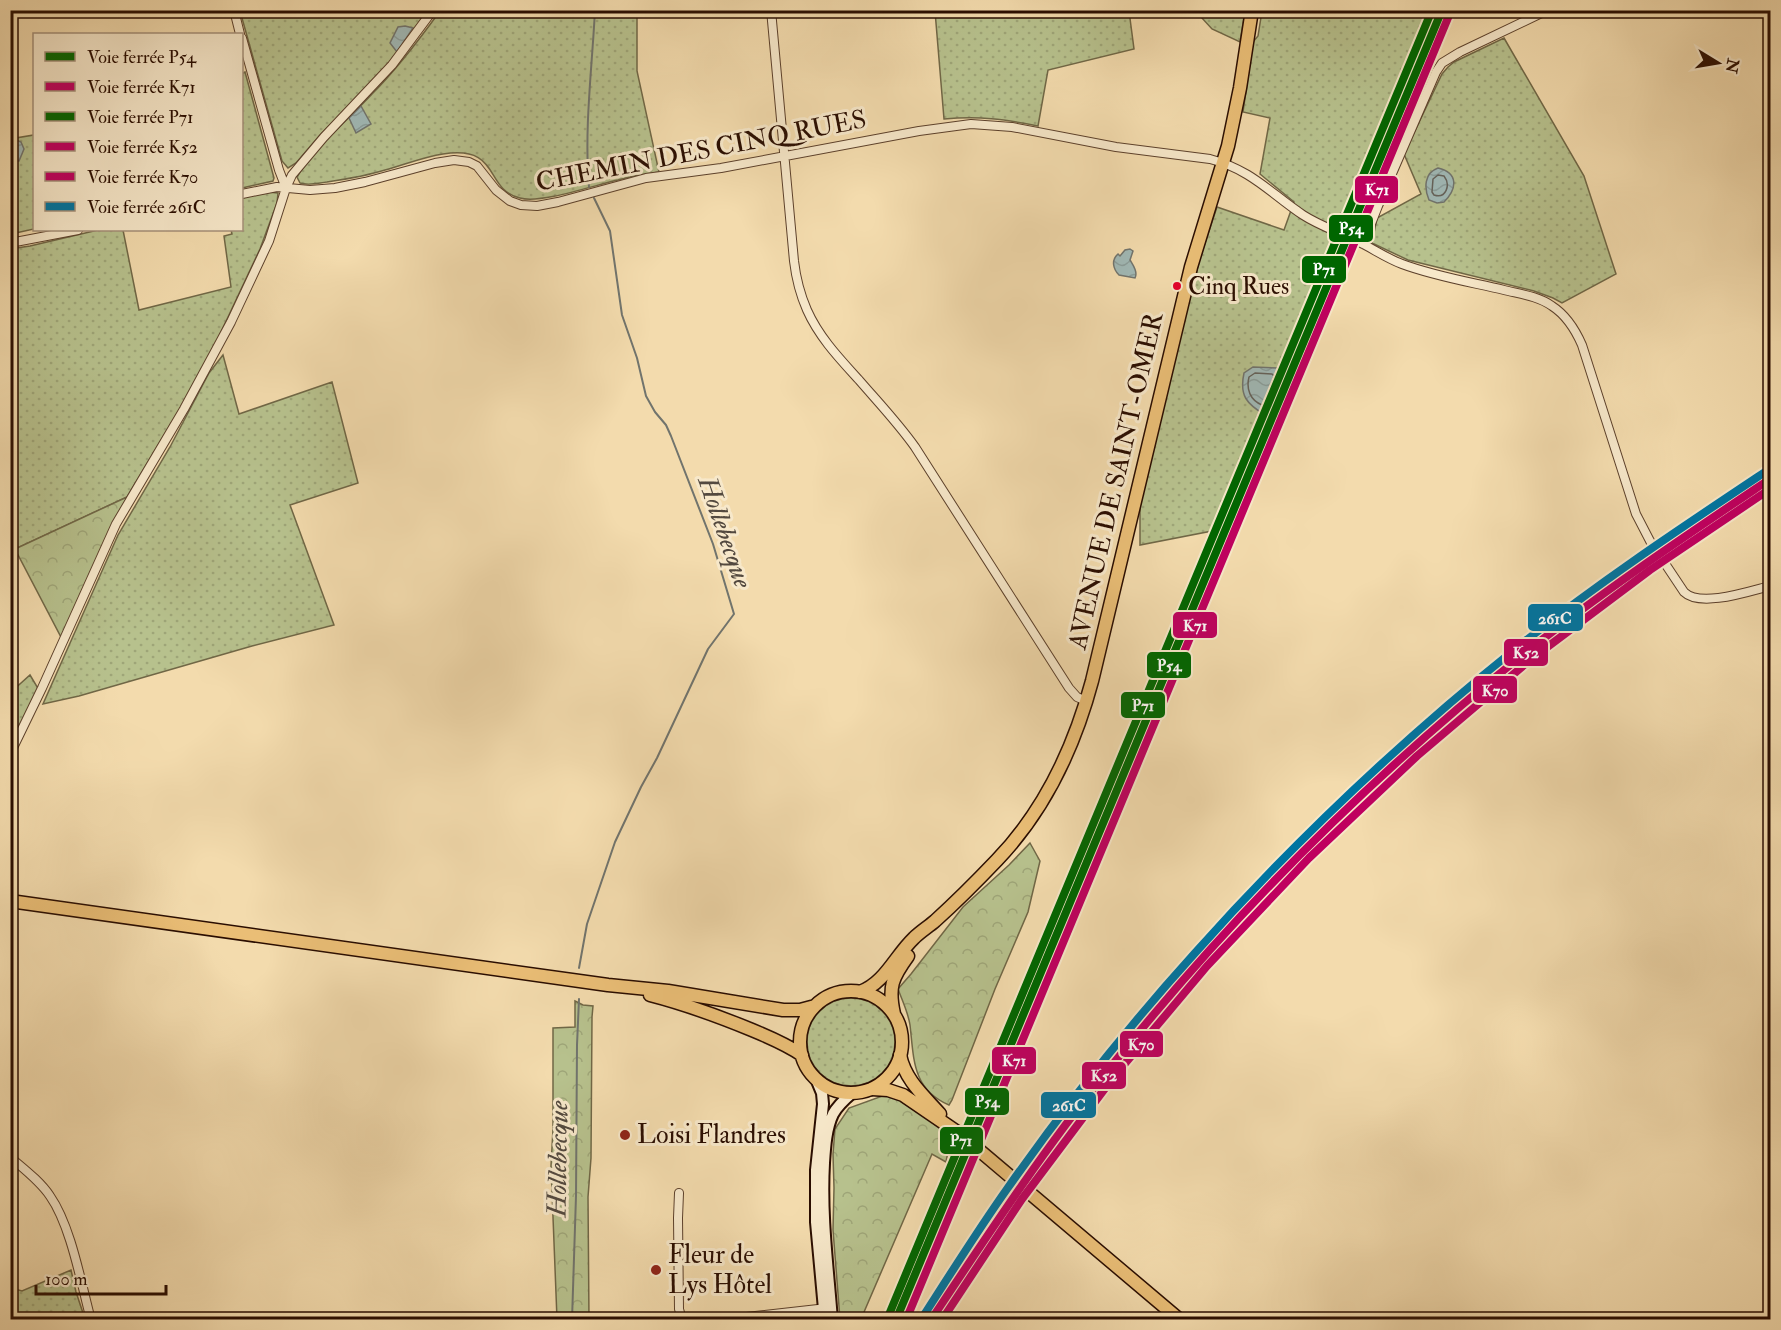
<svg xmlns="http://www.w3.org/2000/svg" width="1781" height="1330" font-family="'IM FELL Double Pica',serif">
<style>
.grass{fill:url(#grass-dots);stroke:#706746;stroke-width:1.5}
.forest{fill:url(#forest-crowns);stroke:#706746;stroke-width:1.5}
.water{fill:url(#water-waves);stroke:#71746d;stroke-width:1.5}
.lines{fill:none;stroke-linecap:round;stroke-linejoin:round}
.shore{stroke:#65625a;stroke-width:1.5}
.stream{stroke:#71746d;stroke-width:2}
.minor-casing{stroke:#5c402b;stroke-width:10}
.secondary-casing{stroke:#2a0d00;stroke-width:14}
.primary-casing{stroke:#2a0d00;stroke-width:15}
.trunk-casing{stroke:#2a0d00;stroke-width:15}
.minor{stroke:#f7e8ca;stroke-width:8}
.secondary{stroke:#f7e8ca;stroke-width:10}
.primary{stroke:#eabe76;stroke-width:12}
.trunk{stroke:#eabe76;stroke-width:12}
.rail-1-casing{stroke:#f7e8ca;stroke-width:12}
.rail-2-casing{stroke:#f7e8ca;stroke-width:12}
.rail-3-casing{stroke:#f7e8ca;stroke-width:12}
.rail-4-casing{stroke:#f7e8ca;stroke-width:12}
.rail-5-casing{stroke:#f7e8ca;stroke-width:12}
.rail-6-casing{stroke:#f7e8ca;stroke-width:12}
.rail-1{stroke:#060;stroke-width:8}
.rail-2{stroke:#bf005f;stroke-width:8}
.rail-3{stroke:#060;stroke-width:8}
.rail-4{stroke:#bf005f;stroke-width:8}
.rail-5{stroke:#bf005f;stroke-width:8}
.rail-6{stroke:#0075a1;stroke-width:8}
.bus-dot{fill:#e4002b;stroke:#f7e8ca;stroke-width:2}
.poi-dot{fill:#8f2418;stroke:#f7e8ca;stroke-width:2}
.labels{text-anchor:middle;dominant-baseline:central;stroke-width:6;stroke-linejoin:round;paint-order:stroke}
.bus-label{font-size:24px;fill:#2a0d00;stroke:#f7e8ca;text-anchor:start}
.street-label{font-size:26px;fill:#2a0d00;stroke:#f7e8ca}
.poi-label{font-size:26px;fill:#2a0d00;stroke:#f7e8ca;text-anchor:start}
.water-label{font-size:27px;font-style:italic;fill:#53493f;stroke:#f7e8ca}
.line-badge{stroke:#f7e8ca;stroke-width:2}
.badge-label{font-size:16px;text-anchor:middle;font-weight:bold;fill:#fff}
</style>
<defs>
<pattern id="grass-dots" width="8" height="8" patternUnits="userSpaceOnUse" patternTransform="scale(1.5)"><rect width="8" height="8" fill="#b7c18d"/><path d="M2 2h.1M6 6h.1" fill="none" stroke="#9ea578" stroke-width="1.8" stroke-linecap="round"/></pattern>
<pattern id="forest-crowns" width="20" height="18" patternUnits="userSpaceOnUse" patternTransform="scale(1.5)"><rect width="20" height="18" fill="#b7c18d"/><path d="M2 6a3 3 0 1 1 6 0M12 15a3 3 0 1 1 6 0" fill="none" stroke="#9ea578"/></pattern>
<pattern id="water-waves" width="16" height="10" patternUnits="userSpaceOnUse" patternTransform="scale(1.5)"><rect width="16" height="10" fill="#a0b8b5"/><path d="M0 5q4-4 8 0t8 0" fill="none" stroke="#8a9d9a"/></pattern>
</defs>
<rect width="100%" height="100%" fill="#f3dbad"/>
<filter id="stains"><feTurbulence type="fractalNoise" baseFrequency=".00333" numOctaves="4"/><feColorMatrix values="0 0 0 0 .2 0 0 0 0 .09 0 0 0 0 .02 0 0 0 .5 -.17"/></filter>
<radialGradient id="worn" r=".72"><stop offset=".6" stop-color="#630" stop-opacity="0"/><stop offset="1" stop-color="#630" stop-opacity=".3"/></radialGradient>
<path class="grass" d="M 240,11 L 427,11 L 395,57 L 373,82 L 320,135 L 296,163 L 288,168 L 282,161 Z
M 440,11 L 637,11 L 637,71 L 659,172 C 645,174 632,176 618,180 C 595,185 541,204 520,198 C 483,189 502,145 443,154 C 423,157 404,165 385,170 C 366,176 347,179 327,182 C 318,183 309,186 300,183 L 297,177 C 314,148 349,119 372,94 C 398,68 419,40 440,11 Z
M 935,11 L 1129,11 L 1134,49 L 1048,70 L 1038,126 C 1003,119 980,116 944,119 Z
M 1200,11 L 1245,11 L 1240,42 L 1212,29 L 1201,17 Z
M 1262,11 L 1430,11 L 1217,530 L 1140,545 L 1140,502 L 1179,341 L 1200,258 L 1217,207 L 1284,230 L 1294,202 L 1260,174 L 1270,118 L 1243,112 L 1253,42 L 1258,36 Z
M 1504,38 L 1584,176 L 1616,274 L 1562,303 L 1553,298 L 1534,291 L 1408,260 L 1372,243 L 1377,218 L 1421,194 L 1404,154 L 1442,74 L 1448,67 L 1454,62 Z
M 245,72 L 274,178 L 273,181 L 242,188 L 242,74 Z
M 34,135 L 34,229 L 11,234 L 10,139 Z
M 268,192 L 278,193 L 277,203 L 260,249 L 213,349 L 178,412 L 127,497 L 15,549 L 10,541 L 10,249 L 30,246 L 98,230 L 123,230 L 139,310 L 231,287 L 224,236 L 232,234 L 231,230 L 242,230 L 242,198 Z
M 223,355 L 239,414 L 332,382 L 358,483 L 290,505 L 334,625 L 252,646 L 79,696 L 43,704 L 118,535 L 170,447 L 209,373 Z
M 30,675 L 39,690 L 11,746 L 11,692 Z
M807 1042a44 44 0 1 1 88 0a44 44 0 1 1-88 0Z
M 71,1270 L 76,1292 L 85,1319 L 11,1319 L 11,1288 L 22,1291 Z"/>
<path class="forest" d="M 127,497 L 62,639 L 15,549 Z
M 1030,843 L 1040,861 L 1028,912 L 995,989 L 952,1100 L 949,1105 C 912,1089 914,1059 910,1025 C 908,1012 902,1000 898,989 L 911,974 L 963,907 L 1009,865 Z
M 575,1001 L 583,1005 L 593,1006 L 592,1017 L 591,1158 L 588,1197 L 589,1319 L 557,1319 L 551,1166 L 553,1129 L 553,1028 L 575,1027 Z
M 885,1095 L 902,1099 L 951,1136 L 946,1162 L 932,1154 L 861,1319 L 840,1319 L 833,1230 L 834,1188 L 833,1154 L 835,1129 L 849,1108 Z"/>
<path class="water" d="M 405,26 L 413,28 L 397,52 L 390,43 L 398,27 Z
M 361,106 L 371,124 L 356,133 L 349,118 Z
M 10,137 L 21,142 L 24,149 L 19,161 L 11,161 Z
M 1438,168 C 1459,173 1457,189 1444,202 L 1437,203 L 1429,200 C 1424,188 1424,173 1438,168 Z
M 1130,249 L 1133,251 L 1130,260 C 1133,265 1138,272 1135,278 L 1119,275 C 1113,269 1111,260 1118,254 L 1120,256 L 1125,250 Z
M 1253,367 L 1278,368 L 1283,373 L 1265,415 C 1247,404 1239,396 1244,373 Z"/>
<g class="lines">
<path class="shore" d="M 1438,175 L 1444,176 C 1451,185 1446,199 1434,195 L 1432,192 L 1433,179 Z
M 1255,373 L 1272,374 L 1274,376 L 1264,403 L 1262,405 C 1250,400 1246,389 1249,377 Z"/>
<path class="stream" d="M 589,187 C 584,129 592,69 595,10
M 579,968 L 587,924 L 615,842 L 641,787 L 657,758 L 708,649 L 734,614 L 713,544 L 671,436 L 666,425 L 655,412 L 646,396 L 637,358 L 622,315 L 610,231 L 594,198
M 572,1320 L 576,1196 L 577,1045 L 579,999"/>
<defs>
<path id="minor" d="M 234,10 L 240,34
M 771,10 L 794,261 C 796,278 800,294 807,310 C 819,337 839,358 859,380 C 878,402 898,423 915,447 L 1069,688 L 1077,697 L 1086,701
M 242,38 L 279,170 L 286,188
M 242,194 L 277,187 L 310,190 L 335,188 L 365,182 L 435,163 L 454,160 L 469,162 L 477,166 L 496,190 L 510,201 L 521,205 L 537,206 L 558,202 L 646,178 L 721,168 L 919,131 L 971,124 L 1012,127 L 1116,147 L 1210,159 C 1252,170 1270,193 1303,215 C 1320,226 1339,232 1357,241 C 1372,248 1386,258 1402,264 C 1434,276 1470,282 1504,290 C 1520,294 1538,296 1552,306 C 1566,315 1575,329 1582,345 L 1636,514 L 1650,541 L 1684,592 C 1700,608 1750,591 1770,586
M 10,243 L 78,230
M 1363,244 L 1378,206 L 1436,72 L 1442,63 L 1460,52 L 1548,10
M 10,754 L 42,688 L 116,524 L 184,409 L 231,322 L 269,241 L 286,188 L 292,175 L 324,137 L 392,65 L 433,10
M 10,1157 C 24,1169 40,1181 50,1196 C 71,1226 81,1283 91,1320
M 679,1193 L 678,1218 L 679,1309 L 681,1316 L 684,1320
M 719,1320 L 827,1308"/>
<path id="secondary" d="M 817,1081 L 822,1093 L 823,1104 L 816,1170 L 816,1222 L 825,1320
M 832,1320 C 828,1267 821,1216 824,1163 C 825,1147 826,1129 833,1114 C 838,1105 845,1099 852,1093"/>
<path id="primary" d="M 10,901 L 608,985 L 668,991 L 783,1010 L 800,1010 L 815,1006
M800 1042a51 51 0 1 1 102 0a51 51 0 1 1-102 0Z
M 860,992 C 885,983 895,956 914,938 C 920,932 928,927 935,921 C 956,902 977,881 997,860 C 1045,810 1074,748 1092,681 L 1191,267 L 1228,146 L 1240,88 L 1252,10
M 650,995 C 685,1004 718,1016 752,1030 C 769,1037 786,1044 802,1055
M 894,1014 C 888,987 892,978 908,956"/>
<path id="trunk" d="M 900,1055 C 905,1080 924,1096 940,1114
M 872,1089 L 888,1090 L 903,1095 L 960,1134 L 1180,1320"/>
</defs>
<use href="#minor" class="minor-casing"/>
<use href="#secondary" class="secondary-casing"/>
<use href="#primary" class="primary-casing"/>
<use href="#trunk" class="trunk-casing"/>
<use href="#minor" class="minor"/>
<use href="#secondary" class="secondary"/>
<use href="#primary" class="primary"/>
<use href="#trunk" class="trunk"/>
<defs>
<path id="rail-1" d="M 896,1320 L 1442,10"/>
<path id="rail-2" d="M 906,1320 L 1450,13"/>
<path id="rail-3" d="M 888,1317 L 1432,10"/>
<path id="rail-4" d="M 931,1320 C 987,1236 1042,1152 1105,1074 C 1228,919 1370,777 1525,653 C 1603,591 1687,535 1770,479"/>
<path id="rail-5" d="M 942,1320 L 1022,1199 L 1112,1079 L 1207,966 L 1309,858 L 1417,756 L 1530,660 L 1650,570 L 1770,489"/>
<path id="rail-6" d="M 924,1315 C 951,1273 978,1230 1007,1189 C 1064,1108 1128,1027 1195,953 C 1294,842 1403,739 1519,646 C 1598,583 1681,528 1765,472"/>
</defs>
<use href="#rail-1" class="rail-1-casing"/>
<use href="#rail-2" class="rail-2-casing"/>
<use href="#rail-3" class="rail-3-casing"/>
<use href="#rail-4" class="rail-4-casing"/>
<use href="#rail-5" class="rail-5-casing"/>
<use href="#rail-6" class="rail-6-casing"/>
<use href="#rail-1" class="rail-1"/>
<use href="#rail-2" class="rail-2"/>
<use href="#rail-3" class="rail-3"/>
<use href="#rail-4" class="rail-4"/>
<use href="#rail-5" class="rail-5"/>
<use href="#rail-6" class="rail-6"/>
</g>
<circle class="bus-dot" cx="1177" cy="286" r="5"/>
<g class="poi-dot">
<circle cx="625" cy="1135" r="6"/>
<circle cx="656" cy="1270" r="6"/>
</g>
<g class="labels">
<g class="bus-label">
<text x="1188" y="286">Cinq Rues</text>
</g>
<g class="street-label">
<text transform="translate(701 151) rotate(-11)">CHEMIN DES CINQ RUES</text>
<text transform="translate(1116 481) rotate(-77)">AVENUE DE SAINT-OMER</text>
</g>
<g class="poi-label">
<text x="637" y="1135">Loisi Flandres</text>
<text x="668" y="1255">Fleur de<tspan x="668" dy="30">Lys Hôtel</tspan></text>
</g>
<g class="water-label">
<text transform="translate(725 532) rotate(71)">Hollebecque</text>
<text transform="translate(558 1159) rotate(-89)">Hollebecque</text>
</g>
</g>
<g class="line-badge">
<rect x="1354" y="175" width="45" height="29" rx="6" fill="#bf005f"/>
<rect x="1328" y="214" width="46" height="29" rx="6" fill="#060"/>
<rect x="1301" y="255" width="46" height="29" rx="6" fill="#060"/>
<rect x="1527" y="603" width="57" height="29" rx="6" fill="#0075a1"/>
<rect x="1172" y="611" width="46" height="28" rx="6" fill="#bf005f"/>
<rect x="1503" y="638" width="46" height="29" rx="6" fill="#bf005f"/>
<rect x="1146" y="651" width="46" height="28" rx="6" fill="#060"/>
<rect x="1472" y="675" width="46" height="29" rx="6" fill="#bf005f"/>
<rect x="1120" y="691" width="46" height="28" rx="6" fill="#060"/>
<rect x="1119" y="1030" width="45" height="28" rx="6" fill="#bf005f"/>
<rect x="991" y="1046" width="46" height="29" rx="6" fill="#bf005f"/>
<rect x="1081" y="1061" width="46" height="29" rx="6" fill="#bf005f"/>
<rect x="964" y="1087" width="46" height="29" rx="6" fill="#060"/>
<rect x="1040" y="1091" width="57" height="28" rx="6" fill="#0075a1"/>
<rect x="939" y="1126" width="45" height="29" rx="6" fill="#060"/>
</g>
<g class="badge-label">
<text x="1377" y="195">K71</text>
<text x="1351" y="234">P54</text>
<text x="1324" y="275">P71</text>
<text x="1555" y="624">261C</text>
<text x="1195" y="631">K71</text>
<text x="1526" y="658">K52</text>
<text x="1169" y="671">P54</text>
<text x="1495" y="696">K70</text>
<text x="1143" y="711">P71</text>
<text x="1141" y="1050">K70</text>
<text x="1014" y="1066">K71</text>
<text x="1104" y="1081">K52</text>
<text x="987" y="1107">P54</text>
<text x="1069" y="1111">261C</text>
<text x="961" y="1146">P71</text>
</g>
<rect width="1781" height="1330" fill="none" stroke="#f3dbad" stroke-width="36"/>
<rect x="12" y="12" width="1757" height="1306" fill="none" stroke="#2a0d00" stroke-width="3"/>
<rect x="18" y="18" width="1745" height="1294" fill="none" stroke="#2a0d00" stroke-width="1.5"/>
<rect x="33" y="33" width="210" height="198" fill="#f7e8ca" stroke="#a59079" stroke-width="1.5"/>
<rect x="45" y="52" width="30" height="9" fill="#006600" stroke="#a59079" stroke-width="1.5"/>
<text x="87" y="63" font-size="18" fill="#2a0d00">Voie ferrée P54</text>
<rect x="45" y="82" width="30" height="9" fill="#bf005f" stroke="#a59079" stroke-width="1.5"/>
<text x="87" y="93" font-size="18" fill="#2a0d00">Voie ferrée K71</text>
<rect x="45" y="112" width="30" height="9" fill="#006600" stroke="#a59079" stroke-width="1.5"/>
<text x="87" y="123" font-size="18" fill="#2a0d00">Voie ferrée P71</text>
<rect x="45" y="142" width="30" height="9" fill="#bf005f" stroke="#a59079" stroke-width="1.5"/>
<text x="87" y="153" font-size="18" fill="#2a0d00">Voie ferrée K52</text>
<rect x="45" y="172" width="30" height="9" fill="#bf005f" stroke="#a59079" stroke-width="1.5"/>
<text x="87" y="183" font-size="18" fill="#2a0d00">Voie ferrée K70</text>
<rect x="45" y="202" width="30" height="9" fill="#0075a1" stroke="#a59079" stroke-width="1.5"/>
<text x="87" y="213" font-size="18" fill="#2a0d00">Voie ferrée 261C</text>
<g transform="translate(1718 63) rotate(101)" stroke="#f7e8ca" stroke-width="4.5" paint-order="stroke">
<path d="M0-4.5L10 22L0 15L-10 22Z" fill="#2a0d00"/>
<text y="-9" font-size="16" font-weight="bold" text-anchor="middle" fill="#2a0d00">N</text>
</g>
<path d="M36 1285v9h130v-9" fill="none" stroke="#2a0d00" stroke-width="3"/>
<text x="45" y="1285" font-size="18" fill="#2a0d00" stroke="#f7e8ca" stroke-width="4.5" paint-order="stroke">100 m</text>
<rect width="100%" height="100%" filter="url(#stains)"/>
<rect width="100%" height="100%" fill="url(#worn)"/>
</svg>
